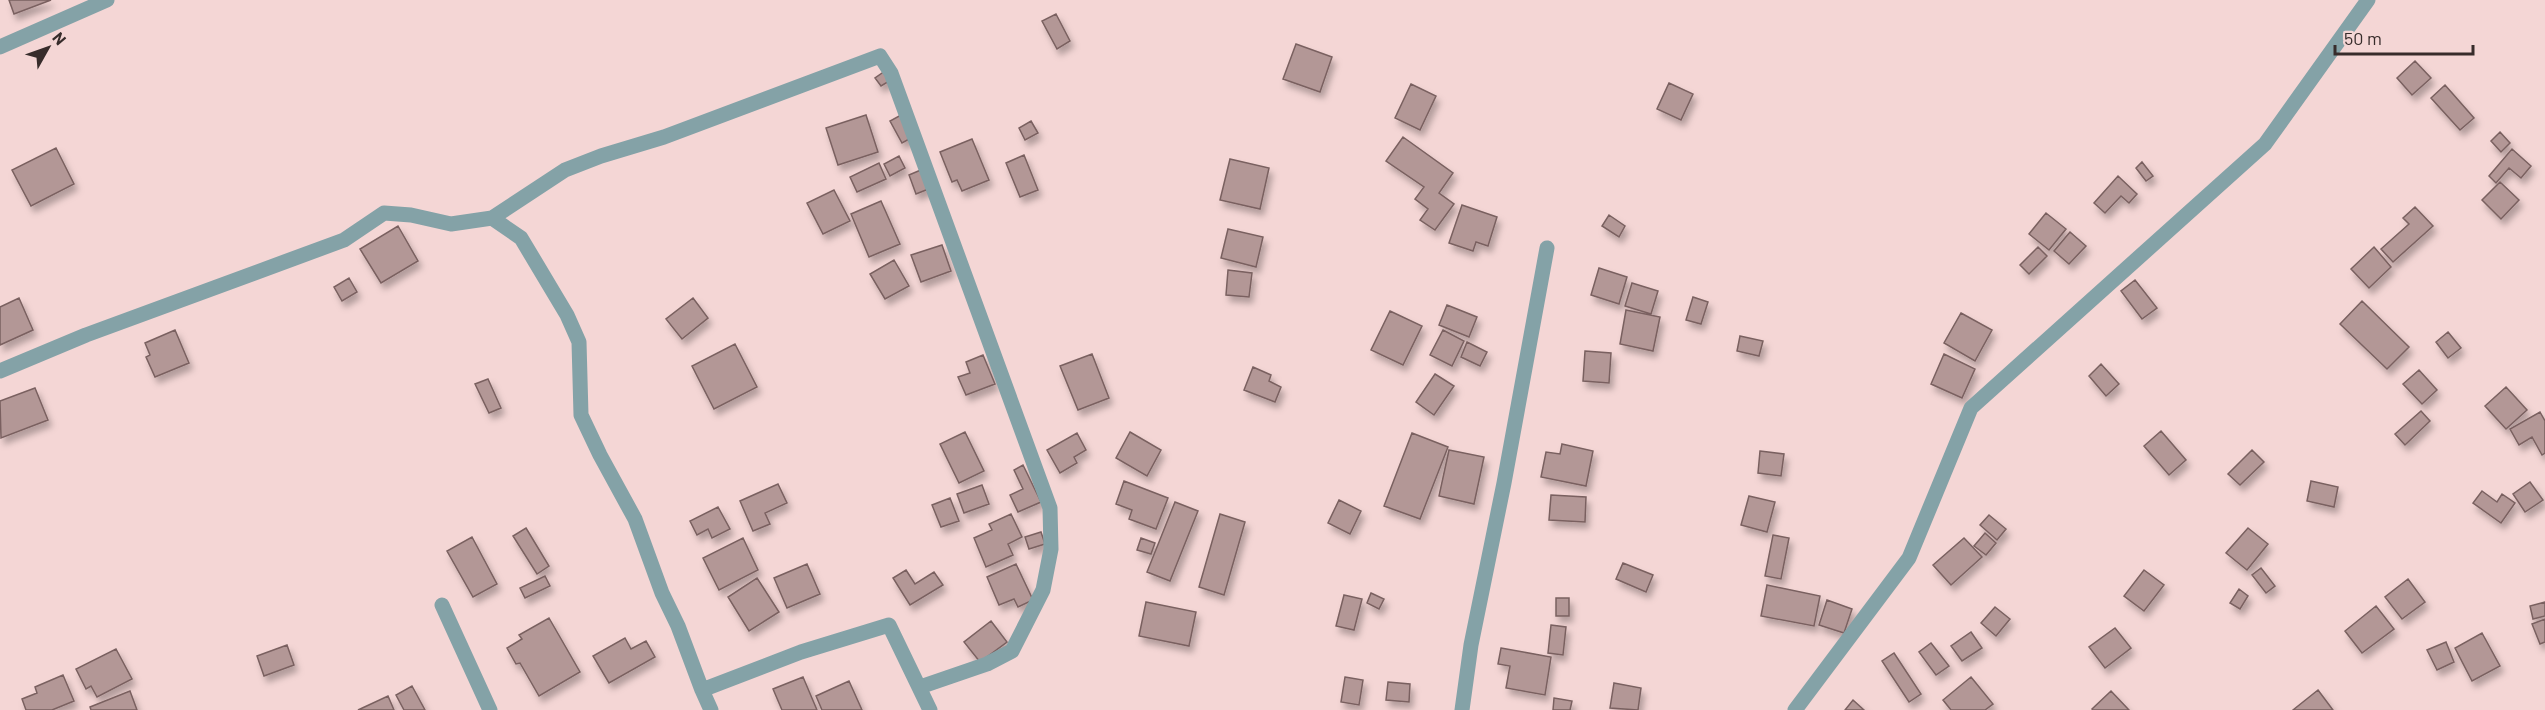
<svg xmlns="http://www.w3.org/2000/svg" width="2545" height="710" font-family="Barlow,sans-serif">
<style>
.building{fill:#b39796;stroke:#7a6160;stroke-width:1.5;filter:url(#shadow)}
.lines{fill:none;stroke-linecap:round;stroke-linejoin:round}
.minor{stroke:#84a2a7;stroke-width:15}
</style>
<defs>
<filter id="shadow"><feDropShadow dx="3.5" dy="6" stdDeviation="3" flood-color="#0004"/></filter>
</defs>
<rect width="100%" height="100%" fill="#f4d6d5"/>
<path class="building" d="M 9,0 L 51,0 L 14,14 Z
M 1056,14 L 1070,41 L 1057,49 L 1042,21 Z
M 1296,44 L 1332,57 L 1320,92 L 1283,79 Z
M 2415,61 L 2431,78 L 2412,95 L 2397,78 Z
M 885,71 L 891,80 L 881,86 L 875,78 Z
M 1669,83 L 1693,94 L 1681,120 L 1657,109 Z
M 1411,84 L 1436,96 L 1420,130 L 1395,118 Z
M 2445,85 L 2474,118 L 2460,130 L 2431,98 Z
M 866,115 L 878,152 L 838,165 L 826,128 Z
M 901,115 L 913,137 L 902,143 L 890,121 Z
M 1031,121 L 1038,133 L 1025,140 L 1019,128 Z
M 2500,132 L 2510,143 L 2501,152 L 2491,141 Z
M 1403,137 L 1453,173 L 1439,193 L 1454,204 L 1435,230 L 1420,220 L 1428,209 L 1415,199 L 1424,187 L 1386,161 Z
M 972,139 L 989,180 L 962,191 L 957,180 L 952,182 L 940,152 Z
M 56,148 L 74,184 L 31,206 L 12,170 Z
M 2512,149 L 2531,166 L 2521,178 L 2509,168 L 2496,183 L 2489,176 Z
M 1024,155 L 1038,190 L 1020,197 L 1006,163 Z
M 899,156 L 905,168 L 890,176 L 884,164 Z
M 1230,159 L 1269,168 L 1260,209 L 1220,200 Z
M 2142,162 L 2153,176 L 2146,181 L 2136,168 Z
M 879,163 L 886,179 L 857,192 L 850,177 Z
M 923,169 L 931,188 L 916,194 L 909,175 Z
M 2118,176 L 2137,194 L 2129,203 L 2121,196 L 2105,213 L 2094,203 Z
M 2500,182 L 2519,200 L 2501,219 L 2482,200 Z
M 834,190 L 850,221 L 823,234 L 807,203 Z
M 881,201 L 900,244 L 869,257 L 851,214 Z
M 1462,205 L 1497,217 L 1488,246 L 1476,242 L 1473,251 L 1449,243 Z
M 2415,207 L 2433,226 L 2393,262 L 2381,249 L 2409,224 L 2403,218 Z
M 2046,213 L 2066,229 L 2049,250 L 2029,234 Z
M 1609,215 L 1625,226 L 1619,237 L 1602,226 Z
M 398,226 L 418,261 L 381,283 L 360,249 Z
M 1228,229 L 1263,237 L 1256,267 L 1221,258 Z
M 2070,232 L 2086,246 L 2069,264 L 2054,251 Z
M 942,245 L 951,271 L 921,282 L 911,255 Z
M 2038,247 L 2047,256 L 2029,274 L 2020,265 Z
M 2374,247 L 2391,267 L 2369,288 L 2351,269 Z
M 894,260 L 909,286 L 885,299 L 870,274 Z
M 1599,268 L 1627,277 L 1619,304 L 1591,295 Z
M 1228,270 L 1252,273 L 1249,297 L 1226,295 Z
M 349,278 L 357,292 L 342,301 L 334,287 Z
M 2135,280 L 2157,308 L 2142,319 L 2121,291 Z
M 1632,283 L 1658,291 L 1651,314 L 1625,306 Z
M 1693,297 L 1708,302 L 1701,324 L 1686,320 Z
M 19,298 L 33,330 L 0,345 L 0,307 Z
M 693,298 L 708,318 L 682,339 L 666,319 Z
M 2362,301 L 2409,347 L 2387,369 L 2340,324 Z
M 1447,305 L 1477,317 L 1469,337 L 1439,325 Z
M 1626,310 L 1660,317 L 1653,351 L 1620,344 Z
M 1390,311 L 1422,326 L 1403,365 L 1371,350 Z
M 1961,313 L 1992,330 L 1975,361 L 1944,343 Z
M 175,330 L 189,363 L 155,377 L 146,357 L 150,355 L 145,343 Z
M 1443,330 L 1464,341 L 1452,366 L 1430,355 Z
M 2448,332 L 2461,348 L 2448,358 L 2436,342 Z
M 1740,336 L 1763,341 L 1759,356 L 1737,351 Z
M 1467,342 L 1487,352 L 1480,366 L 1461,357 Z
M 735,344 L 757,387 L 714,409 L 692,366 Z
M 1585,351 L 1611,353 L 1609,383 L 1583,381 Z
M 1092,354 L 1109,398 L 1078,410 L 1060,366 Z
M 1944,354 L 1975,369 L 1962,398 L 1931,384 Z
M 983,355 L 995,384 L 966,395 L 958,377 L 970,373 L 966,362 Z
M 2101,364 L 2119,384 L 2106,396 L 2089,376 Z
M 1253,367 L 1271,375 L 1269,381 L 1281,387 L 1275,402 L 1244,390 Z
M 2419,370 L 2437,390 L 2422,404 L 2403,384 Z
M 1435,374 L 1454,386 L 1434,415 L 1416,402 Z
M 488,379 L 501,408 L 489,413 L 475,384 Z
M 2506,387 L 2527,410 L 2506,429 L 2485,406 Z
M 35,388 L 48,420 L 1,438 L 0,401 Z
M 2421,411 L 2430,421 L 2405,445 L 2395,434 Z
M 2540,412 L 2545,421 L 2545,453 L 2542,455 L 2532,437 L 2519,445 L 2510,429 Z
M 2161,431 L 2186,460 L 2169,475 L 2144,446 Z
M 965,432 L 984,471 L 959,483 L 940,444 Z
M 1130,432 L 1161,450 L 1147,476 L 1116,458 Z
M 1077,433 L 1086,450 L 1074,457 L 1077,463 L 1060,473 L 1047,450 Z
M 1412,433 L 1448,447 L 1420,519 L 1384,506 Z
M 1562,444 L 1593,451 L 1586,486 L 1541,477 L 1546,452 L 1560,454 Z
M 1449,450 L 1484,457 L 1474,504 L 1439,496 Z
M 2252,450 L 2264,462 L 2240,485 L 2228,474 Z
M 1760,451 L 1784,454 L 1781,476 L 1758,473 Z
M 1023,465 L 1041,502 L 1018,512 L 1010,495 L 1023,489 L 1014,470 Z
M 1124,481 L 1168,498 L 1156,529 L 1129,519 L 1132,510 L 1116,504 Z
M 2311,481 L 2338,487 L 2334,507 L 2307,501 Z
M 2530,482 L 2543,500 L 2525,512 L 2513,494 Z
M 778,484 L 787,503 L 765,513 L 770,524 L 753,531 L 740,501 Z
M 982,485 L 989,504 L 964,513 L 957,494 Z
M 2482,491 L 2497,502 L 2502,494 L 2515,503 L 2501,523 L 2473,503 Z
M 1551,495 L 1586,497 L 1585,522 L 1549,520 Z
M 1749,496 L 1775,502 L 1767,532 L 1741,525 Z
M 950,498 L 959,521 L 941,527 L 932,505 Z
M 1339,500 L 1361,511 L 1350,534 L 1328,523 Z
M 1175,502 L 1198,511 L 1170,581 L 1147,572 Z
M 718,507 L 730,529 L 712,538 L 708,529 L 697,535 L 690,521 Z
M 1011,514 L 1022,537 L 1008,544 L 1013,555 L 986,567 L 974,538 L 992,530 L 989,524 Z
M 1220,514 L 1245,522 L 1224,595 L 1199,587 Z
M 1989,515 L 2006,529 L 1997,540 L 1980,525 Z
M 526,528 L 549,566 L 537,574 L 513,536 Z
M 2248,528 L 2268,544 L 2247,570 L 2226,553 Z
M 1041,532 L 1045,544 L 1029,549 L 1025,537 Z
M 1985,533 L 1996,543 L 1986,555 L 1974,546 Z
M 1773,535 L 1789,538 L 1781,579 L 1765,576 Z
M 472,537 L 497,584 L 473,597 L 447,551 Z
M 743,538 L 758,570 L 719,590 L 703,558 Z
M 1141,538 L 1155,543 L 1151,554 L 1137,550 Z
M 1964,538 L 1982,557 L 1951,585 L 1933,565 Z
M 1623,563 L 1653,575 L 1646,592 L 1616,579 Z
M 807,564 L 820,594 L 787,608 L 774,578 Z
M 1016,564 L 1033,600 L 1018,607 L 1014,599 L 999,605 L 987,577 Z
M 2261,568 L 2275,586 L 2266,593 L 2252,575 Z
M 906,570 L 915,584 L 934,572 L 943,585 L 910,605 L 893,578 Z
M 2144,570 L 2164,585 L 2144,611 L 2124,596 Z
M 545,576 L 550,586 L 525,598 L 520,588 Z
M 757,578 L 779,612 L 749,631 L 728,597 Z
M 2408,579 L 2425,602 L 2402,619 L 2385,597 Z
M 1767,585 L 1820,596 L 1814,626 L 1761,616 Z
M 2239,589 L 2248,596 L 2240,609 L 2230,603 Z
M 1371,593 L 1384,599 L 1379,609 L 1367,603 Z
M 1344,595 L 1362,599 L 1354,630 L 1336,626 Z
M 1556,598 L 1569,598 L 1569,616 L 1556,616 Z
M 1827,600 L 1852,609 L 1844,633 L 1819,625 Z
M 1146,602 L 1196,612 L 1189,646 L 1139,636 Z
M 2545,602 L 2545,616 L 2533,619 L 2530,606 Z
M 2376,606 L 2394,629 L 2362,653 L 2345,631 Z
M 1995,607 L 2010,619 L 1996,636 L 1981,623 Z
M 549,618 L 580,672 L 539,696 L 520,663 L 516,664 L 507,648 L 522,639 L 519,635 Z
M 2545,619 L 2545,642 L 2540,644 L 2532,624 Z
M 991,621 L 1007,642 L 980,662 L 964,642 Z
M 1551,625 L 1566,627 L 1563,655 L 1548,653 Z
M 2115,628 L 2131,648 L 2105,668 L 2089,647 Z
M 1971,632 L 1982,648 L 1962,661 L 1951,646 Z
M 2482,633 L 2500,666 L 2472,681 L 2455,648 Z
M 625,638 L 631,649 L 646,641 L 655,657 L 609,683 L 593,656 Z
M 2446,642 L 2454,662 L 2437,670 L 2427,650 Z
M 1931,643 L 1949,666 L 1936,675 L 1919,652 Z
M 287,645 L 294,665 L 264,676 L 257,656 Z
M 1501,648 L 1551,657 L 1545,695 L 1506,688 L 1510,666 L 1498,664 Z
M 116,649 L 132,679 L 97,697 L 91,686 L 86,689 L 76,669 Z
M 1894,653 L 1921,694 L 1909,702 L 1882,661 Z
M 63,675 L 74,701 L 52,710 L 26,710 L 22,699 L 37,693 L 35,687 Z
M 803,677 L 817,710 L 782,710 L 773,689 Z
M 1345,677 L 1363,680 L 1359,705 L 1341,702 Z
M 1971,677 L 1993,704 L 1985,710 L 1951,710 L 1943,700 Z
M 849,681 L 862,710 L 822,710 L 816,696 Z
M 1388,682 L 1410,684 L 1409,702 L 1386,700 Z
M 1614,683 L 1641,688 L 1638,710 L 1610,708 Z
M 412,686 L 425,710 L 404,710 L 396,695 Z
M 2318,690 L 2333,710 L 2293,710 Z
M 130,691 L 137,710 L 91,710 L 90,707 Z
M 2111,691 L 2129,710 L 2093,710 L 2092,709 Z
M 388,696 L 394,710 L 358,710 Z
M 1554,698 L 1572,701 L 1570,710 L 1553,710 Z
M 1853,700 L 1864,710 L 1845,710 Z"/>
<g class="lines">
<path class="minor" d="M 0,47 L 107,0
M 492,218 L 521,238 L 567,315 L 579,342 L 581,415 L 600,455 L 635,519 L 662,593 L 678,626 L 702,690
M 0,371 L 86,335 L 344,240 L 384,213 L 411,215 L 451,224 L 492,218 L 565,170 L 601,156 L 664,137 L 880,56 L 891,73 L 1050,508 L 1051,549 L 1043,590 L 1012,651 L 987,664 L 920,687
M 442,605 L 490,710
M 711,710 L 702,690 L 801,652 L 889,625 L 930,710
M 1462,710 L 1471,645 L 1504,483 L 1547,248
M 1795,710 L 1909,558 L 1971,408 L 2265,144 L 2368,0"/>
</g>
<g transform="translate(48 48) rotate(50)" stroke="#f4d6d5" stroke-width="4.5" paint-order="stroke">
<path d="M0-4.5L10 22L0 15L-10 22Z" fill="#372c2b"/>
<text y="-9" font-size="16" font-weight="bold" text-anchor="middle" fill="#372c2b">N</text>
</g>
<path d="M2335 45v9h138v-9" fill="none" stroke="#372c2b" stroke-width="3"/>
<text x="2344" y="45" font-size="18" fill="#372c2b" stroke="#f4d6d5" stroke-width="4.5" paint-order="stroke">50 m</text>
</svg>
